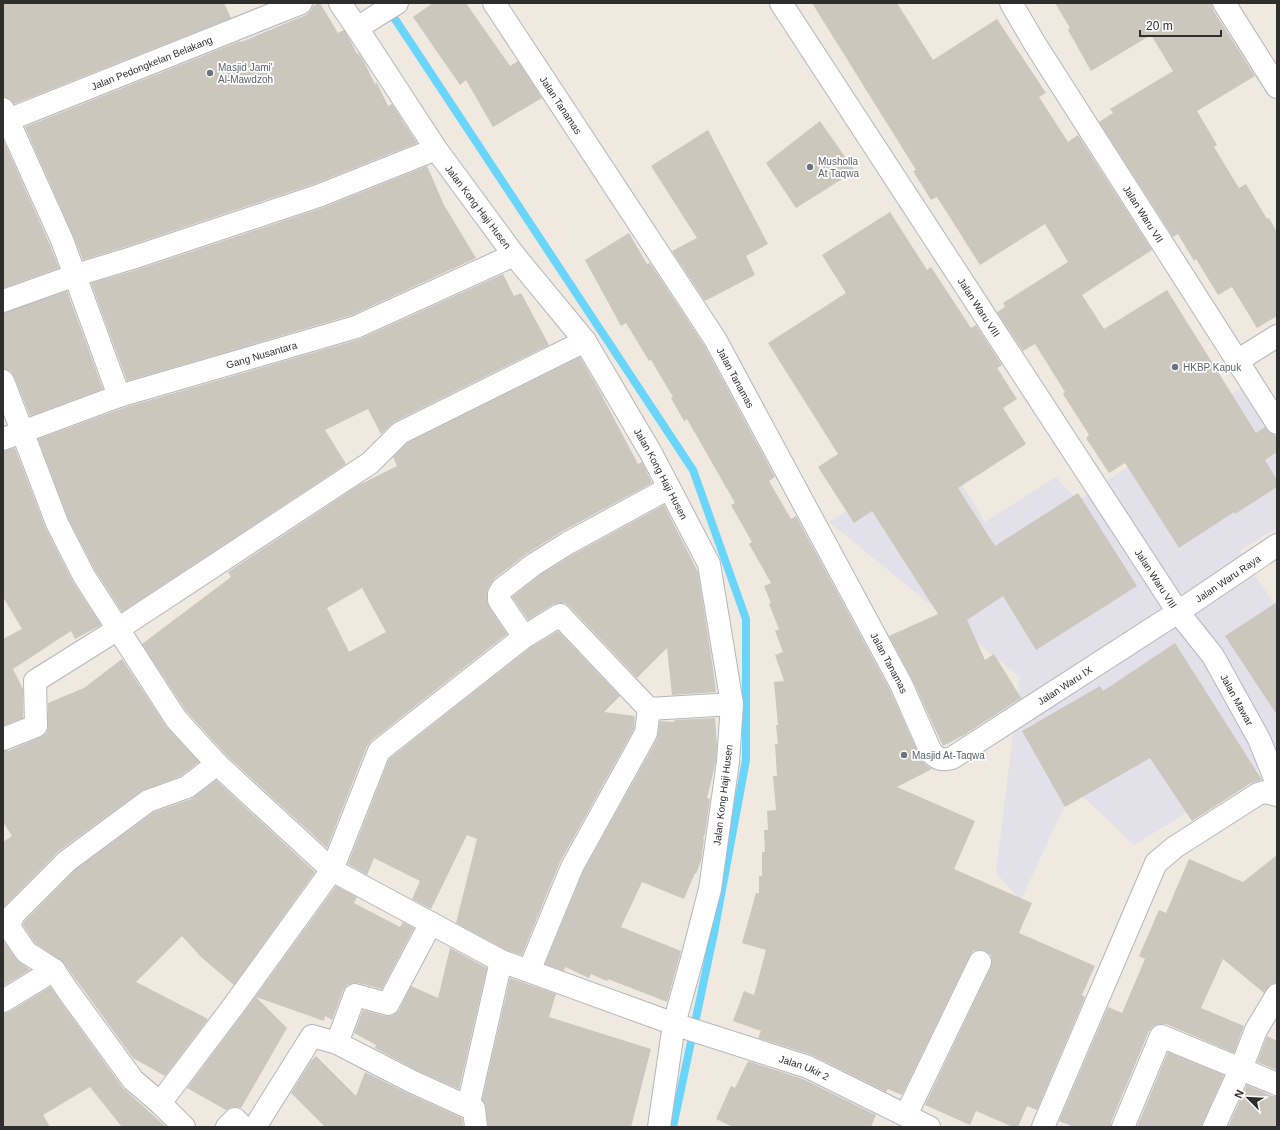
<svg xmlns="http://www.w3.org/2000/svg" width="1280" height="1130" font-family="Helvetica,sans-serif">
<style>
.industrial{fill:#e2e0e8}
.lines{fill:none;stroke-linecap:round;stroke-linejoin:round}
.stream{stroke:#69d5fb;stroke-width:8}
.building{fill:#cbc7bd;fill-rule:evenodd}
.minor-casing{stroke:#b3b6c2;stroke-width:24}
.tertiary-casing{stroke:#b3b6c2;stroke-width:24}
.minor{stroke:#fff;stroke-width:22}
.tertiary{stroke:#fff;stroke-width:22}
.worship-dot{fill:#6b7280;stroke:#fff;stroke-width:1.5}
.labels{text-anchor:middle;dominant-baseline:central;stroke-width:3.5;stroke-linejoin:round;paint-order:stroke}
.street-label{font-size:10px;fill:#2e2e2e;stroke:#fff}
.worship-label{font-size:10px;fill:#5b616d;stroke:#fff;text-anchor:start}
</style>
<rect width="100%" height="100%" fill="#f0e9df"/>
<path class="industrial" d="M 1241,388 L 1277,441 L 1277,528 L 1239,551 L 1277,608 L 1277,780 L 1264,765 L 1134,845 L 1073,787 L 1021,900 L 996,873 L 1020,677 L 829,522 L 941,451 L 985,522 L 1056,477 L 1078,501 Z"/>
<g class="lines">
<path class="stream" d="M 389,10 L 693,470 L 746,619 L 746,760 L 714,933 L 673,1127"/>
</g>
<path class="building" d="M 3,3 L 224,3 L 231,18 L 14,104 L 10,99 L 3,97 Z
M 319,3 L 320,3 L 338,33 L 344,30 L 352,44 L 357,54 L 358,53 L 363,60 L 375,84 L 377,83 L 388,106 L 392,104 L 417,143 L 314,184 L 128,246 L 83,260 L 73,235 L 25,127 L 240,41 L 241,42 L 306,15 L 311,11 L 313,6 Z
M 433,3 L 466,3 L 510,66 L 518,61 L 542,98 L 493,127 L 466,80 L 460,85 L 413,17 Z
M 812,3 L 897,3 L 933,60 L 997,19 L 1046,93 L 1039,97 L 1068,142 L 1078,135 L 1152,250 L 1082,295 L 1104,329 L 1167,290 L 1256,433 L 1265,427 L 1271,434 L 1275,435 L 1277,439 L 1277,452 L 1265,460 L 1277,480 L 1277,487 L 1235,514 L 1234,512 L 1179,548 L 1125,463 L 1109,473 L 1086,438 L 1089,435 L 1063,394 L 1065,392 L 1035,344 L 1023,351 L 997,312 L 1005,307 L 1003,303 L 1068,262 L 1045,224 L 980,265 L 937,197 L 931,200 L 913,171 L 916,170 Z
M 1055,3 L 1212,3 L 1213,10 L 1255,76 L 1197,111 L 1217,145 L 1214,147 L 1239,188 L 1246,184 L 1267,219 L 1269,218 L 1277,232 L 1277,316 L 1257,328 L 1232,287 L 1218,295 L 1196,259 L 1194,261 L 1178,234 L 1173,237 L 1099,122 L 1113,113 L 1110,109 L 1173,71 L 1151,35 L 1091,71 L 1068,30 L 1070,28 Z
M 820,121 L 855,171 L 796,208 L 766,163 Z
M 708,130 L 768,244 L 746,256 L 755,275 L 705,301 L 672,251 L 697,238 L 651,166 Z
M 3,139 L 50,245 L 59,268 L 3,288 Z
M 427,166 L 444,205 L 476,258 L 352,315 L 127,381 L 91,283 L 136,270 L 322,208 Z
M 890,212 L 927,270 L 931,267 L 971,328 L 976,325 L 1002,365 L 997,368 L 1017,399 L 1003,408 L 1026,444 L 958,488 L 995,546 L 1078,493 L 1137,586 L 1036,650 L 1003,596 L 967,620 L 985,660 L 994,654 L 1021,698 L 964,735 L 943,746 L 912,679 L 889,636 L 938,614 L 872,511 L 854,523 L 818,467 L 838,454 L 768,343 L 846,293 L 822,255 Z
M 629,233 L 647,264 L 650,263 L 704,345 L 775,477 L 769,481 L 791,519 L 796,516 L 890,690 L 920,757 L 925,764 L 932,769 L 897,787 L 975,821 L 954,869 L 1032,903 L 1019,933 L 1095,966 L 1082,995 L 1085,997 L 1037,1110 L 1027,1106 L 1018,1127 L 1013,1127 L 976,1111 L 970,1125 L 925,1105 L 991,967 L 992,961 L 991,955 L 985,951 L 979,950 L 973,951 L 969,957 L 902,1095 L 888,1089 L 886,1092 L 812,1055 L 758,1038 L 761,1031 L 733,1021 L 744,991 L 754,995 L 766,950 L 742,943 L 756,893 L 759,893 L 759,876 L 762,876 L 762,852 L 765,852 L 764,830 L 768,830 L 767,811 L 776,810 L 773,776 L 777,776 L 775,744 L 778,744 L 776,725 L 778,725 L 774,682 L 784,681 L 775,655 L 783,652 L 775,631 L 779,629 L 769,604 L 771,603 L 764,586 L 771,583 L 749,544 L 752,542 L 731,505 L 735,503 L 687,419 L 684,421 L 671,398 L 673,397 L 651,360 L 649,361 L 626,323 L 621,326 L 585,260 Z
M 503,274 L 514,296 L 521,293 L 549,345 L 394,422 L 381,434 L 368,409 L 325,430 L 346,464 L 122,612 L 95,570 L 68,518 L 38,439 L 123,408 L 360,339 Z
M 67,291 L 103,389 L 30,416 L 14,376 L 11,371 L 3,369 L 3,313 Z
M 580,357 L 599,390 L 638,464 L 642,462 L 652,483 L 561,532 L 525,555 L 494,579 L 488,588 L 487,600 L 489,607 L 507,634 L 371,741 L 367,746 L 327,848 L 226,755 L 186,711 L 142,644 L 231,577 L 228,572 L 359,485 L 397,466 L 393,457 L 407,443 ZM 362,588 L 386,632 L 349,652 L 327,608 Z
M 15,448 L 46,529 L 73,582 L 101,625 L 75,639 L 71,631 L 13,669 L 23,689 L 23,718 L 3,726 L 3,639 L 22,629 L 3,597 L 3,451 Z
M 664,505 L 698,572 L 713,668 L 716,692 L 672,695 L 667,648 L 637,678 L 569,606 L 565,603 L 559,603 L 554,604 L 528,620 L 512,597 L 540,575 L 574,554 Z
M 1277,602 L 1277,715 L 1225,636 Z
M 558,631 L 620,696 L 604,712 L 635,716 L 634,729 L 560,862 L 522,955 L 506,950 L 456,923 L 477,839 L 467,835 L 431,909 L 412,899 L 420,881 L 374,858 L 367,875 L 348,864 L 389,759 L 531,647 Z
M 1175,643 L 1262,780 L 1251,783 L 1192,821 L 1150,758 L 1065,807 L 1022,731 L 1100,686 L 1103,691 Z
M 122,659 L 166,726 L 199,762 L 181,776 L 141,791 L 59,851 L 3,908 L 3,842 L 12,836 L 3,822 L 3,751 L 8,751 L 41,737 L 47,733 L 48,726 L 48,703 L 84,688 Z
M 715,718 L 717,746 L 716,761 L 707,798 L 710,799 L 705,833 L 703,839 L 704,839 L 701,861 L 696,874 L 695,873 L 684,899 L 642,882 L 621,927 L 681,951 L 667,1002 L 608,979 L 607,981 L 591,974 L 589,978 L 565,967 L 564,971 L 545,964 L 583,872 L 657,739 L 660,721 L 675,722 L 674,720 Z
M 216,780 L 315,872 L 234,985 L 202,958 L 182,936 L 136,982 L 208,1019 L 165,1076 L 133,1058 L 64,963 L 35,943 L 23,925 L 24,922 L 75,870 L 154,812 L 191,799 Z
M 1277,855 L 1277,983 L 1271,984 L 1264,993 L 1223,959 L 1201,1008 L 1244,1026 L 1234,1053 L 1166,1024 L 1159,1024 L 1153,1026 L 1149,1031 L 1111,1122 L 1111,1127 L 1074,1127 L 1059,1121 L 1108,1007 L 1122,1013 L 1145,959 L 1139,956 L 1159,910 L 1166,913 L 1189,859 L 1243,882 Z
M 336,886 L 357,897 L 354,903 L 400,927 L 403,922 L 414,928 L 382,989 L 358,983 L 353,983 L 347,985 L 343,991 L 332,1020 L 325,1016 L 324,1021 L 256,997 L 287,1028 L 241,1108 L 238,1107 L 232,1107 L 226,1110 L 187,1088 L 245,1011 Z
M 3,940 L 16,959 L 30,970 L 3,986 Z
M 450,948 L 487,968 L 459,1089 L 418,1071 L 375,1048 L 376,1045 L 354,1033 L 363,1010 L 385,1016 L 391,1016 L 395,1014 L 399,1010 L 411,986 L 438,998 Z
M 510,978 L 556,994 L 549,1017 L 651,1049 L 631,1127 L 488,1127 L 486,1108 L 482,1100 Z
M 50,987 L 123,1088 L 166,1127 L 122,1127 L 90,1087 L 43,1115 L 50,1127 L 3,1127 L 3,1013 L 9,1012 Z
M 1267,1036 L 1277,1041 L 1277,1070 L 1257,1062 Z
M 1168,1052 L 1224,1075 L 1203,1122 L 1202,1127 L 1137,1127 Z
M 316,1056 L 356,1096 L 365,1072 L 407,1093 L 462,1118 L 463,1127 L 325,1127 L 291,1093 L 311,1061 Z
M 748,1061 L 803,1079 L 876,1115 L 871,1127 L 733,1127 L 716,1119 L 731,1086 L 735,1088 Z
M 1247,1085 L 1272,1096 L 1277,1096 L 1277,1127 L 1228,1127 Z"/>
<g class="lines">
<defs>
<g id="minor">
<path d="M 340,3 L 357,28"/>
<path id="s1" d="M 494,3 L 715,339 L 901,684 L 931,752 C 937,759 942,761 952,758 L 1178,612 L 1277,545"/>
<path id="s2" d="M 781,3 L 1178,612 L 1213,656 L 1259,739 L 1276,781 L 1274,793"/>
<path id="s3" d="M 1011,3 L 1035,44 L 1277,423"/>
<path d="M 1224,3 L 1277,87"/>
<path d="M 3,109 L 62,240 L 119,396"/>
<path id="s4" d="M 3,122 L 301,3"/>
<path d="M 3,301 L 76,275 L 132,258 L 318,196 L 436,149"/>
<path id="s5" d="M 585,341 L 651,453 L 709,564 L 732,704 L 728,762 L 710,889 L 692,959 L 674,1024 L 659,1127"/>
<path d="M 1237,361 L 1277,336"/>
<path id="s6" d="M 3,381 L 57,523 L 84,576 L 176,719 L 217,764 L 332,870 L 501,961 L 680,1026 L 808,1067 L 929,1127"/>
<path id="s7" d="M 3,439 L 119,396 L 356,327 L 514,255"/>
<path d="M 524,637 L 499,600 L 499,594 L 502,589 L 533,565 L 568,543 L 669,488"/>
<path d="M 529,971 L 572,867 L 646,733 L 649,709 L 732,704"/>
<path d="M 3,1001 L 54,970"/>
<path d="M 337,1043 L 413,1082 L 468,1107 L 501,961"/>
<path d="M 160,1103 L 235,1004 L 332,870 L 379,751 L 524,637 L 560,615 L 649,709"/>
<path d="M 468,1107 L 474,1109 L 476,1127"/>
<path d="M 906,1115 L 980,962"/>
<path d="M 184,1127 L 160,1103 L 133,1080 L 68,991 L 54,970 L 26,952 L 9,927 L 13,915 L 67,861 L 148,801 L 187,787 L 217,764"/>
<path d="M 227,1127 L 235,1119 L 243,1127"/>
<path d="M 255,1127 L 312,1036 L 337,1043 L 355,995 L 388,1004 L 431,923"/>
<path d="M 1043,1127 L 1156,863 L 1175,847 L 1258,794 L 1265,792 L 1277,795"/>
<path d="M 1123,1127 L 1161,1036 L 1277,1084"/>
<path d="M 1214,1127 L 1244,1061 L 1256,1030 L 1277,995"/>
</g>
<path id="tertiary" d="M 3,739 L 36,726 L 35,681 L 118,629 L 370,463 L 400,433 L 585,341 L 514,255 L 436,149 L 357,28 L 397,3"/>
</defs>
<use href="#minor" class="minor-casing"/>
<use href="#tertiary" class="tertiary-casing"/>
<use href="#minor" class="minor"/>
<use href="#tertiary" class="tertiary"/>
</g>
<g class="worship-dot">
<circle cx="210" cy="73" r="4"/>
<circle cx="810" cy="167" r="4"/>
<circle cx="1175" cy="367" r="4"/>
<circle cx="904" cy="755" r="4"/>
</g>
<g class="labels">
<g class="street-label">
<text stroke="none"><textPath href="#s4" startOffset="160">Jalan Pedongkelan Belakang</textPath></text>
<text stroke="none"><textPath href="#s1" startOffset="122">Jalan Tanamas</textPath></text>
<text transform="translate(478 207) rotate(53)">Jalan Kong Haji Husen</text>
<text stroke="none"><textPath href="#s3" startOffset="249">Jalan Waru VII</textPath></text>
<text stroke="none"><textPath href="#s2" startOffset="363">Jalan Waru VIII</textPath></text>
<text stroke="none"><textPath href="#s7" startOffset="272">Gang Nusantara</textPath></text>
<text stroke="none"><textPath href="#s1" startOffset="446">Jalan Tanamas</textPath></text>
<text stroke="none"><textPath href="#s5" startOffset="153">Jalan Kong Haji Husen</textPath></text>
<text stroke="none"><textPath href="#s1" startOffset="1221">Jalan Waru Raya</textPath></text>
<text stroke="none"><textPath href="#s2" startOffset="687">Jalan Waru VIII</textPath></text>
<text stroke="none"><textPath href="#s1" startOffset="770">Jalan Tanamas</textPath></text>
<text stroke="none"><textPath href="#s1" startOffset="1026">Jalan Waru IX</textPath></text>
<text stroke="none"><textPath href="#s2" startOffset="833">Jalan Mawar</textPath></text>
<text transform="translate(723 795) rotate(-83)">Jalan Kong Haji Husen</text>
<text stroke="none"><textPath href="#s6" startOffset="1112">Jalan Ukir 2</textPath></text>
</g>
<g class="worship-label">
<text x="218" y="67">Masjid Jami'<tspan x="218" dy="12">Al-Mawdzoh</tspan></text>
<text x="818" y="161">Musholla<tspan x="818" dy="12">At Taqwa</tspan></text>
<text x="1183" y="367">HKBP Kapuk</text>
<text x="912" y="755">Masjid At-Taqwa</text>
</g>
</g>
<rect width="1280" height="1130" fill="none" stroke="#2e2e2e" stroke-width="8"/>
<g transform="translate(1248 1098) rotate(294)" stroke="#ffffff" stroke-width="3" paint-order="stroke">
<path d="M0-3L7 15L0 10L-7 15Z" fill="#2e2e2e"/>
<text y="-6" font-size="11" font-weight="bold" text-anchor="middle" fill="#2e2e2e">N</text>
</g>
<path d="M1140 30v6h81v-6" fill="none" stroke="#2e2e2e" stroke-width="2"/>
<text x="1146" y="30" font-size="12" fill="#2e2e2e" stroke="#ffffff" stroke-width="3" paint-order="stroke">20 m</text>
</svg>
